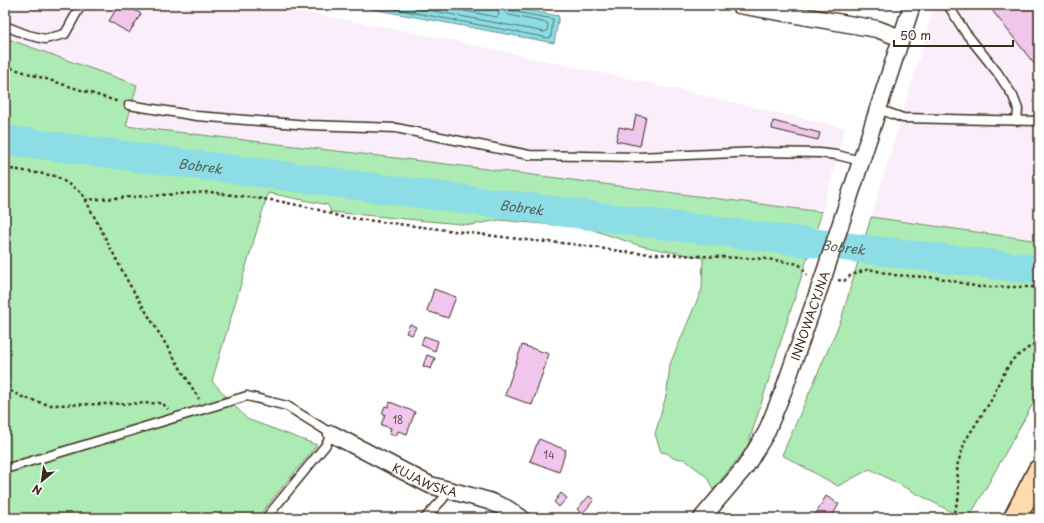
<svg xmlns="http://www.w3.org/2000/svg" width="1044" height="523" font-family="'Playpen Sans',sans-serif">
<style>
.built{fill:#faeefa}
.green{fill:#acebb3;stroke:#748a68}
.water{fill:#8cdde5;stroke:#6c9595}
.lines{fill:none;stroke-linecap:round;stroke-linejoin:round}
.shore{stroke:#5b726e;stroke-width:1}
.river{stroke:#8cdde5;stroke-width:29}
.building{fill:#f0c6ed;stroke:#3b2a1e}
.lane-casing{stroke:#3b2a1e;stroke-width:11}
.street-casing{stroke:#3b2a1e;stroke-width:19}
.highway-casing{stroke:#3b2a1e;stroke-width:25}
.path{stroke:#3b2a1e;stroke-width:2.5;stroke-dasharray:3 3;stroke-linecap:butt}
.lane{stroke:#fff;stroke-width:8}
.street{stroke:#fff;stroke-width:16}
.highway{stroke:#fedbac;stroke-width:22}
.labels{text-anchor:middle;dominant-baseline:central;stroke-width:4;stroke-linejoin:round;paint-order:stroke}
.number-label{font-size:10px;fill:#685152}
.street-label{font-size:12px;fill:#3b2a1e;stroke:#fff}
.water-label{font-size:13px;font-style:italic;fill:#53605a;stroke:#fff}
</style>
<rect width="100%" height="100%" fill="#fff"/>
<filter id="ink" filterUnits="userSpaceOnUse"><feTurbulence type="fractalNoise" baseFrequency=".025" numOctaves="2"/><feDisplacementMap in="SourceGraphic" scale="8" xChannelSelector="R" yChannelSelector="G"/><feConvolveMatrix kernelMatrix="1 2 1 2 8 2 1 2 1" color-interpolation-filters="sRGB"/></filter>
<g filter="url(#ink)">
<path class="built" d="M 5,5 L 265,5 L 442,38 L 635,80 L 845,128 L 822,212 L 463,166 L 126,126 L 136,85 L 5,38 Z
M 935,5 L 1039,5 L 1039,241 L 871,217 Z"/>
<path class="green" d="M 5,38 L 137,85 L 126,126 L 463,166 L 822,212 L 747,448 L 713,490 L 707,477 L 684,459 L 673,458 L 667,453 L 661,452 L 655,434 L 667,392 L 670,364 L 702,289 L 703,258 L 641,246 L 587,228 L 499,220 L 471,225 L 331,212 L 328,205 L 268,193 L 212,381 L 247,419 L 317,445 L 257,518 L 5,518 Z
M 871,217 L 1039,241 L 1039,393 L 969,518 L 963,518 L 870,469 L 838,486 L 782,455 L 841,320 Z"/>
<path class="water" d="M 351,5 L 501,5 L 559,16 L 554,43 Z"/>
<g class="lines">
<path class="shore" d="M 373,5 L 549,38 L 551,37 L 553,19 L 511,11 L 508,9 L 507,5
M 401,5 L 545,32 L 547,31 L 548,25 L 547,23 L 509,15 L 504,11 L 502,5
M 434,5 L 497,17 L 499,15 L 496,5"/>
<path class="river" id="s1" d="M 5,140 L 664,225 L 1039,270"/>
</g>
<path class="building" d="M 119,5 L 127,5 L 141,14 L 129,33 L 109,21 Z
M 988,5 L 1039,5 L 1039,70 Z
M 636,115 L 646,117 L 640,146 L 616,141 L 619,127 L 633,130 Z
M 773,121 L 820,133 L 818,140 L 772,129 Z
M 434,289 L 456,297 L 448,318 L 427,311 Z
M 410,324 L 416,327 L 412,335 L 406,333 Z
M 424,336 L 438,341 L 435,351 L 421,345 Z
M 522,345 L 549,354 L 532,405 L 505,395 Z
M 427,355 L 435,358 L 431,369 L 423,366 Z
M 390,402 L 415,412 L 407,434 L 398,431 L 396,436 L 389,434 L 391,428 L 381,425 L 385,414 L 382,413 L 385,406 L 388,407 Z
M 539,439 L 566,450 L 559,472 L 530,461 Z
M 561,493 L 567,498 L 559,507 L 554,502 Z
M 589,496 L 594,500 L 582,514 L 577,509 Z
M 826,496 L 839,504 L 831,518 L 815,518 L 814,517 Z"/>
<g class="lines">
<defs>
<path id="lane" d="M 948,5 L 965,32 L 997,72 L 1013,96 L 1018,109 L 1017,121
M 5,26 L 28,35 L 45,39 L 65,34 L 81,5
M 129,105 L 197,116 L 309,125 L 396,128 L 529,155 L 637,157 L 761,152 L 819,153 L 837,155 L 861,161
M 878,109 L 903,118 L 1039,121
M 5,469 L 247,396 L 287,406 L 332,434 L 325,446 L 266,518
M 425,518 L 443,499 L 448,490"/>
<g id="street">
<path d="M 739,5 L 877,29 L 901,38"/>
<path id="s2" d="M 332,434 L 430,485 L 489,501 L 506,508 L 521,518"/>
<path id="s3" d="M 702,518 L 746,466 L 766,433 L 784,389 L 824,275 L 912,5"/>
</g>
<path id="highway" d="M 1015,518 L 1039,471"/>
</defs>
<use href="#lane" class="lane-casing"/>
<use href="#street" class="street-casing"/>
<use href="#highway" class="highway-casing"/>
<path class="path" d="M 5,66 L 119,102
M 5,168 L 56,176 L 82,193 L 128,282 L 199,399
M 85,200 L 210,192 L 278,201 L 312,208 L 342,217 L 535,241 L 572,244 L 633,253 L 767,259 L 799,264 L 807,275
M 838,280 L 844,281 L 851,275 L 869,269 L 894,275 L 940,278 L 979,287 L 1039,287
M 5,388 L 22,397 L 49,405 L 162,403 L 168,409
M 952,518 L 959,497 L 957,466 L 965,441 L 992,399 L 999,382 L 1012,360 L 1039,340"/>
<use href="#lane" class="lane"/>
<use href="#street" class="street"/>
<use href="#highway" class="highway"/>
</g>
</g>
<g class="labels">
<g class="number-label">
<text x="398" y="419">18</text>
<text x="549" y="454">14</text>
</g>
<g class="street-label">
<text stroke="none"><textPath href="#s3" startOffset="232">INNOWACYJNA</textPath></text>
<text stroke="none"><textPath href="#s2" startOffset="104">KUJAWSKA</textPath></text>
</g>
<g class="water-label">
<text stroke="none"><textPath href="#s1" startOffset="197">Bobrek</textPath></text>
<text stroke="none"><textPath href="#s1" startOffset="521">Bobrek</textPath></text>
<text stroke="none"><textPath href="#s1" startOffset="845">Bobrek</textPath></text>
</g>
</g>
<rect width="1044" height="523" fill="none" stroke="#fff" stroke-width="20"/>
<rect x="10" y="10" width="1024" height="503" fill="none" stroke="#3b2a1e" stroke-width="1.5" filter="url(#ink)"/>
<g transform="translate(42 481) rotate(209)" stroke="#ffffff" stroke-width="3" paint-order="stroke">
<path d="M0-3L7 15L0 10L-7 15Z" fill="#3b2a1e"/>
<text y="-6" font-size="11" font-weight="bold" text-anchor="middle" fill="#3b2a1e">N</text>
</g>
<path d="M894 40v6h119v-6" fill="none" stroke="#3b2a1e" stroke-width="2"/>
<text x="900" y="40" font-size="12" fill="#3b2a1e" stroke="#ffffff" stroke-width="3" paint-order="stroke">50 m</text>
</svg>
